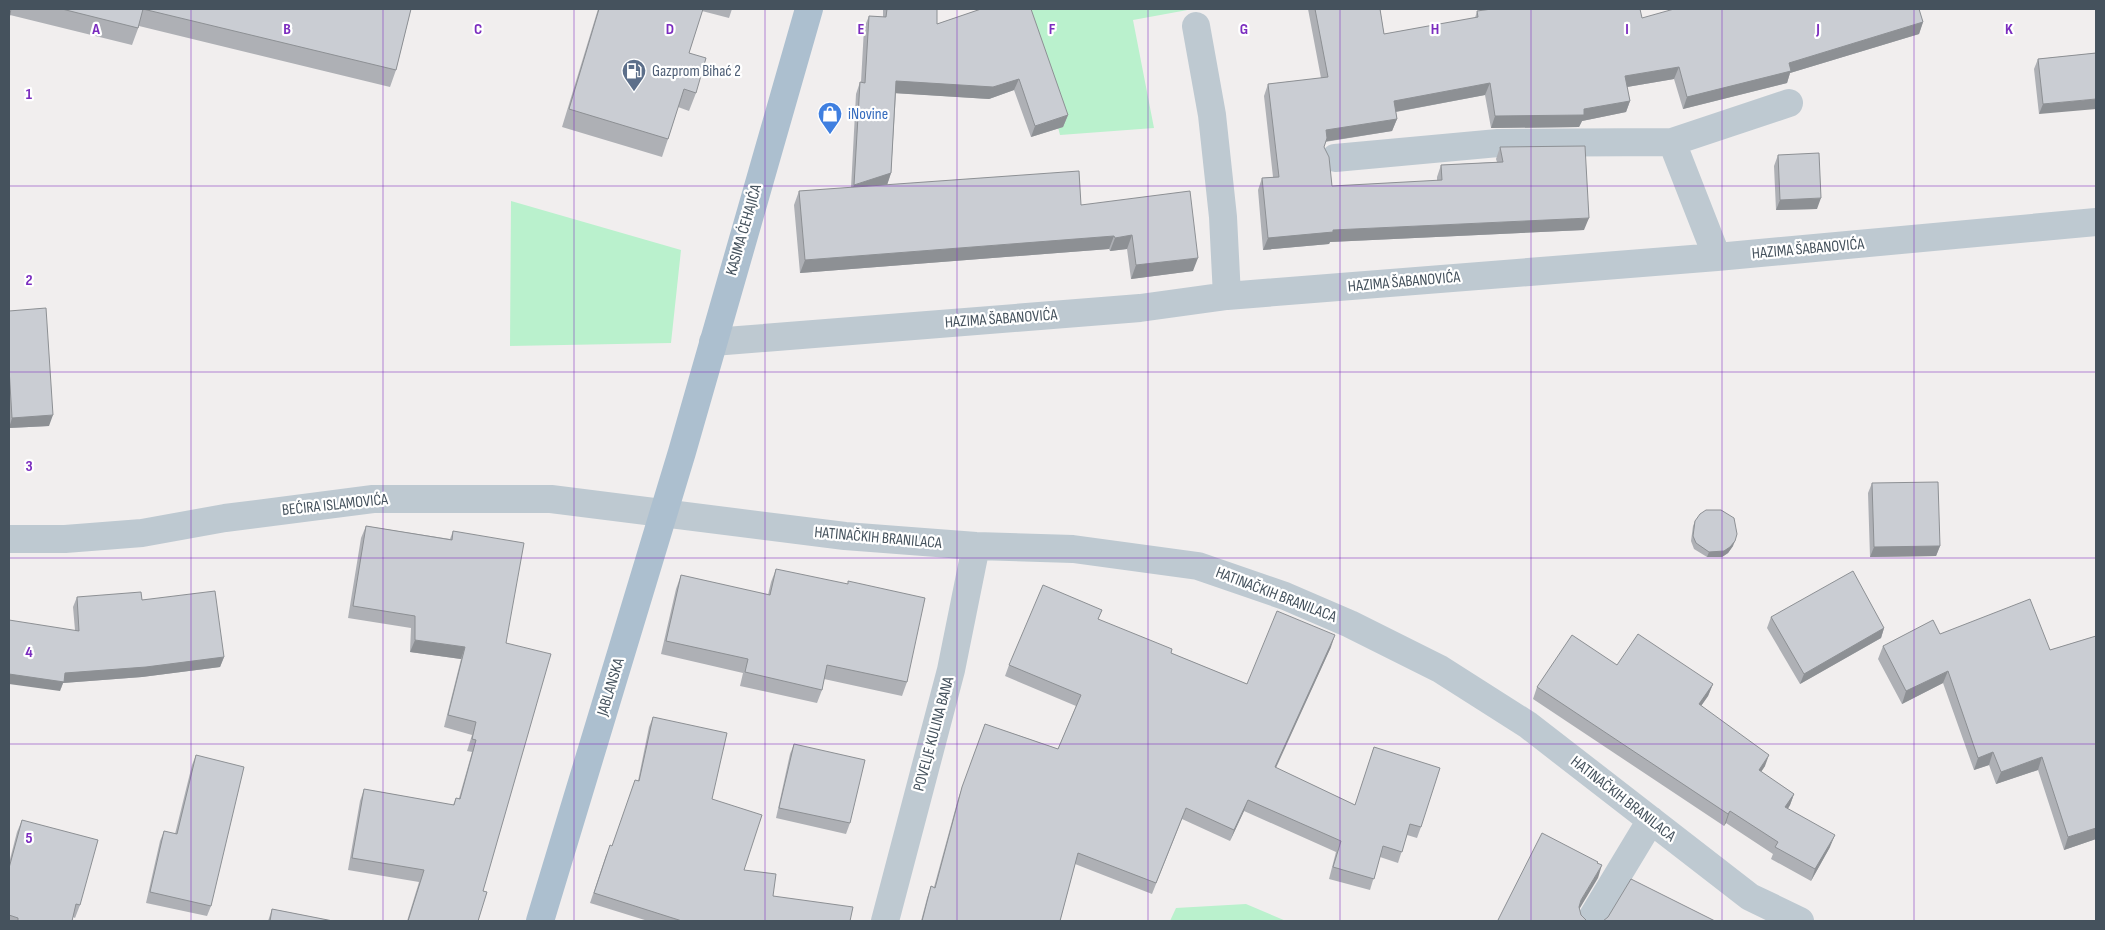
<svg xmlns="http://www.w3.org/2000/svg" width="2105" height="930" font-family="'Sofia Sans Condensed',sans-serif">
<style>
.green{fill:#baf1cd}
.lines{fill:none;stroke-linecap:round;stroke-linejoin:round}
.minor{stroke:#bec9d1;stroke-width:28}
.major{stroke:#acbfcf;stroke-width:28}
.wall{fill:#aeb0b5}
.shaded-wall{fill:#8d9094}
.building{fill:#cacdd3;stroke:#8d9094}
.grid{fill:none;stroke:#7b2cbf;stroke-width:1;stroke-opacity:0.55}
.labels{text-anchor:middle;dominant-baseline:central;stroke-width:4.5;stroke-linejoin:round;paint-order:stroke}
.service-label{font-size:16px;fill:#4e5e75;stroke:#fff;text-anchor:start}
.shop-label{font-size:16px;fill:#366cbe;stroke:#fff;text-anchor:start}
.street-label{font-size:16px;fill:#45525d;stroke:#fff}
.grid-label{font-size:16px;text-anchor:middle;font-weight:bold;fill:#7b2cbf;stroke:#fff;stroke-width:4.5;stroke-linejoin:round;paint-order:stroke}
</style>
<rect width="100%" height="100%" fill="#f1eeee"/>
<path class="green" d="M 1028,9 L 1193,9 L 1133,20 L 1154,128 L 1060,135 Z
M 511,201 L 681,250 L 671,343 L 510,346 Z
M 1246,904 L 1286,921 L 1170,921 L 1176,908 Z"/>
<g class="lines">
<path class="minor" d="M 1196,26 L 1212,115 L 1223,217 L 1227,296
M 1672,142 L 1717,257
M 1335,158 L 1498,143 L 1672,142 L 1789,103
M 713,342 L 1140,308 L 1227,296 L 1717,257 L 2096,222
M 9,539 L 65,539 L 142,533 L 225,518 L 373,499 L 551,499 L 845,536 L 976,546 L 1073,549 L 1198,566 L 1285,596 L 1350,624 L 1440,669 L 1528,725 L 1750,897 L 1800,921
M 885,921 L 951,670 L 976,546
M 1590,921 L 1651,820"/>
<path class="major" d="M 540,921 L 682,452 L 809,9"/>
</g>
<path class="wall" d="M 9,9 L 411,9 L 396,70 L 390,87 L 139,26 L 132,45 L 10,15 Z
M 598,9 L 732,9 L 729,18 L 702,11 L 689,53 L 696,93 L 689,111 L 678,107 L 668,139 L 662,157 L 562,127 Z
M 883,9 L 937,9 L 937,24 L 981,9 L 1068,115 L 1063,127 L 1031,137 L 1014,90 L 989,99 L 896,93 L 891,173 L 887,185 L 1081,205 L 1193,271 L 1131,279 L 1127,249 L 1110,251 L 1109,249 L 800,273 L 794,205 L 799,191 L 851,188 L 856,94 L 860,82 L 861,82 L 864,28 L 869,16 L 883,17 Z
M 1308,9 L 1380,9 L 1384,34 L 1475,18 L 1477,11 L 1642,18 L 1923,22 L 1919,34 L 1790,73 L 1787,83 L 1683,109 L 1674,79 L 1627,87 L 1630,101 L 1626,112 L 1582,121 L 1579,127 L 1491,128 L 1485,95 L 1396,112 L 1397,119 L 1392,131 L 1325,142 L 1324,147 L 1332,186 L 1437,181 L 1437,177 L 1441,165 L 1497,162 L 1496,159 L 1500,147 L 1584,230 L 1330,242 L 1329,244 L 1263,250 L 1258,190 L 1262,178 L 1273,177 L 1264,96 L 1268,84 L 1321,78 Z
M 2096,53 L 2039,114 L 2034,69 L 2038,59 Z
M 1778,155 L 1817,209 L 1776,210 L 1774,166 Z
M 9,311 L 49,426 L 9,428 Z
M 1872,483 L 1940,546 L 1936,556 L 1870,557 L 1868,493 Z
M 1695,521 L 1733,546 L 1728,553 L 1722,557 L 1707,557 L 1694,549 L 1691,541 L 1693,526 Z
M 366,526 L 450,539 L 453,531 L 506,643 L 483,891 L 478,921 L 407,921 L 419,882 L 348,870 L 360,801 L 364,789 L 453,805 L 456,798 L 459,798 L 472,752 L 467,751 L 472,735 L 444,727 L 461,659 L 410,652 L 411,628 L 348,618 L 361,538 Z
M 776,569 L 907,682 L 902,696 L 824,679 L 822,690 L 817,703 L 740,686 L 743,673 L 661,654 L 676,589 L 681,575 L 768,595 L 771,582 Z
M 77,597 L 142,600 L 224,657 L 220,667 L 142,677 L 63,683 L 60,691 L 75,630 L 73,607 Z
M 1102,610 L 1098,619 L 1171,653 L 1247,684 L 1331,647 L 1276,768 L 1355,805 L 1374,747 L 1421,827 L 1417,838 L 1407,835 L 1398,863 L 1380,857 L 1370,890 L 1329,879 L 1336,852 L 1244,811 L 1230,841 L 1182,819 L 1152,894 L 1075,864 L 1060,921 L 921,921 L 927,898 L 931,886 L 934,887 L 958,799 L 985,724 L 1058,749 L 1076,706 L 1005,676 L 1009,665 Z
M 1771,617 L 1884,628 L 1881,638 L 1800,684 L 1767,628 Z
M 1940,634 L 2050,650 L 2096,636 L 2096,839 L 2064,850 L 2038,770 L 1996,784 L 1989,765 L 1974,770 L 1943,683 L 1902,704 L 1878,659 L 1883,646 Z
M 1617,665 L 1713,684 L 1708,696 L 1701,706 L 1765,766 L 1761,772 L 1794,794 L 1790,805 L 1788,809 L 1830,847 L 1811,881 L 1771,859 L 1773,854 L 1726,823 L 1724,826 L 1533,699 L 1537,687 Z
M 653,717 L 712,799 L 744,870 L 773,896 L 850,921 L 648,921 L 590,903 L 606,855 L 612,846 L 638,781 L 649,727 Z
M 794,744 L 850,823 L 846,834 L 776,818 L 790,754 Z
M 196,755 L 211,906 L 207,916 L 146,903 L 160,841 L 164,831 L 175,834 L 192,765 Z
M 22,820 L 80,905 L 75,918 L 73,917 L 72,921 L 9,921 L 9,863 L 17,832 Z
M 272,909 L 333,921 L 268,921 Z"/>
<path class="shaded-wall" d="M 1923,22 L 1919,34 L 1790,73 L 1787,83 L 1683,109 L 1687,97 L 1789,63 Z
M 1679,67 L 1674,79 L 1621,88 L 1625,76 Z
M 1019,79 L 1014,90 L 989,99 L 892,93 L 896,81 Z
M 1490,83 L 1485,95 L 1389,113 L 1394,101 Z
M 2096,99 L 2096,109 L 2039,114 L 2043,104 Z
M 1630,101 L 1626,112 L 1582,121 L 1579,127 L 1491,128 L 1495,116 L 1584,109 Z
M 1068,115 L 1063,127 L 1031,137 L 1035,126 Z
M 1397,119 L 1392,131 L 1322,142 L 1326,130 Z
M 891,173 L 887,185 L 850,197 L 854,185 Z
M 1821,198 L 1817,209 L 1776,210 L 1780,200 Z
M 1589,218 L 1584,230 L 1330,242 L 1329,244 L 1263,250 L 1268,238 L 1333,230 Z
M 1132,235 L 1127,249 L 1110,251 L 1115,238 Z
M 1114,236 L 1109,249 L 800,273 L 805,260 Z
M 1198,258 L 1193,271 L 1131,279 L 1136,265 Z
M 53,415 L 49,426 L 9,428 L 12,418 Z
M 1735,541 L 1733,546 L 1728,553 L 1722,557 L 1707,557 L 1709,552 Z
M 1940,546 L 1936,556 L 1870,557 L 1874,547 Z
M 1884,628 L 1881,638 L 1800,684 L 1804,674 Z
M 1335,635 L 1331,647 L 1271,778 L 1275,767 Z
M 415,640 L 465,647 L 461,659 L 410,652 Z
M 224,657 L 220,667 L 142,677 L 63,683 L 60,691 L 9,684 L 9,674 Z
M 1948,671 L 1943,683 L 1902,704 L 1906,691 Z
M 1713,684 L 1708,696 L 1694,716 L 1699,704 Z
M 1993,752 L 1989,765 L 1974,770 L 1978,758 Z
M 1769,755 L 1765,766 L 1754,782 L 1759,770 Z
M 2042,757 L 2038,770 L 1996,784 L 2001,772 Z
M 1794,794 L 1790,805 L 1781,819 L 1785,807 Z
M 1248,800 L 1244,811 L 1230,841 L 1234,830 Z
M 1730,811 L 1726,823 L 1724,826 L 1728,814 Z
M 2096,828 L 2096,839 L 2064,850 L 2068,837 Z
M 1835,835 L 1830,847 L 1811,881 L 1815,869 Z
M 1602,865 L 1598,878 L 1577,913 L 1581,900 Z"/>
<path class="building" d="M 9,9 L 11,9 L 9,19 Z
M 62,9 L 143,9 L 138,28 Z
M 143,9 L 411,9 L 396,70 Z
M 599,9 L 703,9 L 689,53 L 706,58 L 696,93 L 684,89 L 668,139 L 569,109 Z
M 887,9 L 937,9 L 937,24 L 981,9 L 1031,9 L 1068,115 L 1035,126 L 1019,79 L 993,87 L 896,81 L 891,173 L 854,185 L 860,82 L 865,83 L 869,16 L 886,17 Z
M 1315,9 L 1380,9 L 1384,34 L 1478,17 L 1477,11 L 1492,9 L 1640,9 L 1642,18 L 1674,9 L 1919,9 L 1923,22 L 1789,63 L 1791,71 L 1687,97 L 1679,67 L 1625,76 L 1630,101 L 1584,109 L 1584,115 L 1495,116 L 1490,83 L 1394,101 L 1397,119 L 1326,130 L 1327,138 L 1324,147 L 1329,157 L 1332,186 L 1442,180 L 1441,165 L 1503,162 L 1500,147 L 1585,146 L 1589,218 L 1333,230 L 1333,232 L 1268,238 L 1262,178 L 1279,177 L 1268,84 L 1328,77 Z
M 2096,53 L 2096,99 L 2043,104 L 2038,59 Z
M 1819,153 L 1821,198 L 1780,200 L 1778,155 Z
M 1079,171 L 1081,205 L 1190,191 L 1198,258 L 1136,265 L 1132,235 L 1115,238 L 1114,236 L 805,260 L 799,191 Z
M 46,308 L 53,415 L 12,418 L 9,368 L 9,311 Z
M 1938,482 L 1940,546 L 1874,547 L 1872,483 Z
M 1706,510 L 1721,510 L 1734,518 L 1737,534 L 1735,541 L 1730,547 L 1724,551 L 1709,552 L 1696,543 L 1693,536 L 1695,521 L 1700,514 Z
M 366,526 L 452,540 L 453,531 L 524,543 L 506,643 L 551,654 L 483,891 L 487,892 L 478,921 L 408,921 L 424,870 L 352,858 L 364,789 L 454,805 L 456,798 L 460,799 L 476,740 L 472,739 L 476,722 L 448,715 L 465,647 L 415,640 L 415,616 L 353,606 Z
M 776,569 L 848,584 L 848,581 L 925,598 L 907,682 L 827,665 L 822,690 L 745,672 L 748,659 L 666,641 L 681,575 L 770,595 Z
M 1853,571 L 1884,628 L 1804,674 L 1771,617 Z
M 1043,585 L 1102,610 L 1098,619 L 1172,649 L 1171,653 L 1247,684 L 1277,611 L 1335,635 L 1275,767 L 1355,805 L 1374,747 L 1440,768 L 1421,827 L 1410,824 L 1402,852 L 1383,846 L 1374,879 L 1333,867 L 1341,841 L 1248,800 L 1234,830 L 1186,808 L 1156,883 L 1078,853 L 1060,921 L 922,921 L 931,886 L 935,888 L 962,787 L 985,724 L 1058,749 L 1081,695 L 1009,665 Z
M 215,591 L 224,657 L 146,667 L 65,673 L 64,682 L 9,674 L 9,620 L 79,631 L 77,597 L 141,592 L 142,600 Z
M 2030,599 L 2050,650 L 2096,636 L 2096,828 L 2068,837 L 2042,757 L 2001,772 L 1993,752 L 1978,758 L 1948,671 L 1906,691 L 1883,646 L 1933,620 L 1940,634 Z
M 1638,634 L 1713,684 L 1699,704 L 1769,755 L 1759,770 L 1794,794 L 1785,807 L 1835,835 L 1815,869 L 1775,847 L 1778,842 L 1730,811 L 1728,814 L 1537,687 L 1572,635 L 1617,665 Z
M 653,717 L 727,733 L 712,799 L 762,815 L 744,870 L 776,874 L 773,896 L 853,907 L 850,921 L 682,921 L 594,893 L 610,845 L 612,846 L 635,780 L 639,781 Z
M 794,744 L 865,760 L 850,823 L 779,808 Z
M 196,755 L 244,767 L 211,906 L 150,892 L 164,831 L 177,834 Z
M 22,820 L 98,840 L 80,905 L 76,904 L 72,921 L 18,921 L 18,918 L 9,915 L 9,868 Z
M 1542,833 L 1598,862 L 1597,863 L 1602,865 L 1581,900 L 1579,907 L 1581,915 L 1587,921 L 1500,921 L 1498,920 Z
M 1631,879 L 1715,921 L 1603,921 L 1608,917 Z
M 272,909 L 333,921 L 270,921 Z"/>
<path class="grid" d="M 191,9 L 191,921M 383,9 L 383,921M 574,9 L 574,921M 765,9 L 765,921M 957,9 L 957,921M 1148,9 L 1148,921M 1340,9 L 1340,921M 1531,9 L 1531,921M 1722,9 L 1722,921M 1914,9 L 1914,921M 9,186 L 2096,186M 9,372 L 2096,372M 9,558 L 2096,558M 9,744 L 2096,744"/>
<defs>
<symbol id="fuel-pin" viewBox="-11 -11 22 30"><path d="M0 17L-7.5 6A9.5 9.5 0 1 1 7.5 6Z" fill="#5c6f8a" stroke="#fff"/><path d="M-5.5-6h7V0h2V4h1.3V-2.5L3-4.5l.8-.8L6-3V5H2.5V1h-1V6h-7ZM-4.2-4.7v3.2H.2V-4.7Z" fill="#fff"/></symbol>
<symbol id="shop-pin" viewBox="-11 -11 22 30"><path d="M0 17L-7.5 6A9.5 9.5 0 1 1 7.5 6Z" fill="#3f7fe0" stroke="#fff"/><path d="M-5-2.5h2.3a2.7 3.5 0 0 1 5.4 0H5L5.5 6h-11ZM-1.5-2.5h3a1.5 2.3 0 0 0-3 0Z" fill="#fff"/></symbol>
</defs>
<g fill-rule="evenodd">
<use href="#fuel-pin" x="620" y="57" width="28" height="38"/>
<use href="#shop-pin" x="816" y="100" width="28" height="38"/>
</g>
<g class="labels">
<g class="service-label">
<text x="652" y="71">Gazprom Bihać 2</text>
</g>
<g class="shop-label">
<text x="848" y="114">iNovine</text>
</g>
<g class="street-label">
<text transform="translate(744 230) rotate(-74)">KASIMA ĆEHAJIĆA</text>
<text transform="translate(1808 249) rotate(-5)">HAZIMA ŠABANOVIĆA</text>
<text transform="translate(1404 282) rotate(-5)">HAZIMA ŠABANOVIĆA</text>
<text transform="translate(1001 319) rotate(-4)">HAZIMA ŠABANOVIĆA</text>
<text transform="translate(335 505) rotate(-6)">BEĆIRA ISLAMOVIĆA</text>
<text transform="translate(878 538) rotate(5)">HATINAČKIH BRANILACA</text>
<text transform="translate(1276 595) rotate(21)">HATINAČKIH BRANILACA</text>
<text transform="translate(611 687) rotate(-73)">JABLANSKA</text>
<text transform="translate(934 734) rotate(-75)">POVELJE KULINA BANA</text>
<text transform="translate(1623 799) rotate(38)">HATINAČKIH BRANILACA</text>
</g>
</g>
<g class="grid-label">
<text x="96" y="34">A</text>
<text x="287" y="34">B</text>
<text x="478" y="34">C</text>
<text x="670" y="34">D</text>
<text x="861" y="34">E</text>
<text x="1052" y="34">F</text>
<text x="1244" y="34">G</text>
<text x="1435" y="34">H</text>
<text x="1627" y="34">I</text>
<text x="1818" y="34">J</text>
<text x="2009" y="34">K</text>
<text x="29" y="99">1</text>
<text x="29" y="285">2</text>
<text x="29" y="471">3</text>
<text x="29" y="657">4</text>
<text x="29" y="843">5</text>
</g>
<rect width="2105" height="930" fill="none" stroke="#45525d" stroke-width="20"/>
</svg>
